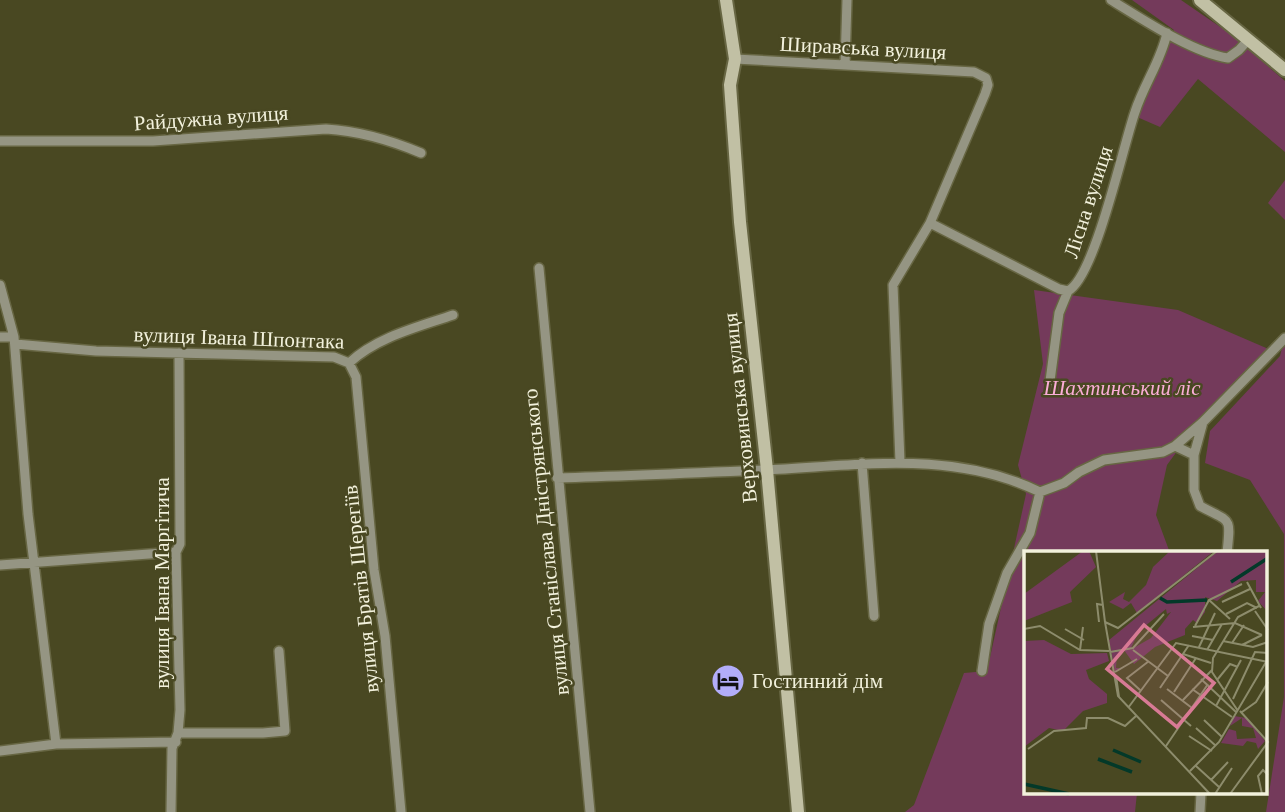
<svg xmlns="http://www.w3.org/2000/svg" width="1285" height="812" font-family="Georgia,serif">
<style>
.green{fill:#743a5b}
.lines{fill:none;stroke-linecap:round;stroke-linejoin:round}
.street-casing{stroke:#676643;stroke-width:12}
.secondary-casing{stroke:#676643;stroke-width:16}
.street{stroke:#959583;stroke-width:9}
.secondary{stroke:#c1c0a4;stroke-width:12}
.labels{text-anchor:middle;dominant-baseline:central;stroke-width:5;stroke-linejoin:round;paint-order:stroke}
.street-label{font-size:21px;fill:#f2f1dc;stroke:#494822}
.park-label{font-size:21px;font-style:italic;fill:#fbadd7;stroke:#494822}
.poi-label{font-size:21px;fill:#f2f1dc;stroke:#494822;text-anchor:start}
.inset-river{fill:none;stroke:#033929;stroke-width:3.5}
.inset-road{fill:none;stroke:#8d8c6c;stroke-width:2}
.view{fill:#d87a95;fill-opacity:0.15;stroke:#d87a95;stroke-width:3.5}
.inset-edge{fill:none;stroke:#f2f1dc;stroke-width:3.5}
</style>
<rect width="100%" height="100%" fill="#494822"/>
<path class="green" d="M 1132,0 L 1181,0 L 1229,33 L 1285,81 L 1285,152 L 1198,79 L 1160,127 L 1137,117 L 1174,30 Z
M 1285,180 L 1285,220 L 1268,203 Z
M 1034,290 L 1178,310 L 1273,351 L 1202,417 L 1167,465 L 1156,515 L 1170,553 L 1026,553 L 1026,793 L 1137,793 L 1135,812 L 905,812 L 914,805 L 964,673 L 987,671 L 1026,494 L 1018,465 L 1043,364 Z
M 1285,336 L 1285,812 L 1266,812 L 1284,697 L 1284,534 L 1250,480 L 1205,463 L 1210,431 L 1280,356 Z"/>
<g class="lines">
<defs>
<path id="street" d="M 1111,0 C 1142,19 1193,53 1228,58 L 1239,50 L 1249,39
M 735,59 L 974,72 L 986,78 L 988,85 L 985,94 L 930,223 L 893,285 L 900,462
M 845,64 L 847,0
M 0,141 L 153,141 L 326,129 C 360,131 390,140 421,153
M 930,223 L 1059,289 L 1068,291
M 539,268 L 590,812
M 0,285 L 14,337 L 28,514 L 56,744
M 0,337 L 14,337
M 15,344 L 96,351 L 334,357 L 349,363 C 377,337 418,327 453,315
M 349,363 L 356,377 L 374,570 L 385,636 L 401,812
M 1050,381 L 1059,313 L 1068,291 C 1095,277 1123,146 1135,112 C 1144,84 1161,61 1167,33
M 1175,446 L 1194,455
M 862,463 L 874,616
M 557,478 C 626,476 695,473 764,470 C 858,466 951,449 1040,492 L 1064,483 L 1079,472 L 1104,460 L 1163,452 L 1175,446 L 1203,422
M 1227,553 C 1231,515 1231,523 1200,506 L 1194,490 L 1194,455 L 1203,422 L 1285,338
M 0,565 L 176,552
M 982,671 L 989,624 L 1007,573 L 1030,533 L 1040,492
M 178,733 L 263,733 L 285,731 L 279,651
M 0,751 L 56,744 L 176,742
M 171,812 L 172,748 L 178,733 L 180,710 L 176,552 L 180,544 L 179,353
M 1200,812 L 1201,793"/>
<path id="secondary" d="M 726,0 L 735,59 L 730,85 L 740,222 L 767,470 L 798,812
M 1200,0 L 1285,70"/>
</defs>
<use href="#street" class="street-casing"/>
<use href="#secondary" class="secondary-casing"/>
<use href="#street" class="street"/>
<use href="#secondary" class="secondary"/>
</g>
<defs>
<symbol id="hotel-disc" viewBox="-11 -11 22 22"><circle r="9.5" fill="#b2adfa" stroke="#494822"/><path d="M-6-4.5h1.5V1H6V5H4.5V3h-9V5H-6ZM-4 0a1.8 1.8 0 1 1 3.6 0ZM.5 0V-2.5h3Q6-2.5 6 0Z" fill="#111"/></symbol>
</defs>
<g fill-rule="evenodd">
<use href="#hotel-disc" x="709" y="662" width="38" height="38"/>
</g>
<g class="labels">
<g class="street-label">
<text transform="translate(863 48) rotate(3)">Ширавська вулиця</text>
<text transform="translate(211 118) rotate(-4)">Райдужна вулиця</text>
<text transform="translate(1088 202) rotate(-72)">Лісна вулиця</text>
<text transform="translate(239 338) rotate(2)">вулиця Івана Шпонтака</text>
<text transform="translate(740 408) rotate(-96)">Верховинська вулиця</text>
<text transform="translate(546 542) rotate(-96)">вулиця Станіслава Дністрянського</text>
<text transform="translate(162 583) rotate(-90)">вулиця Івана Маргітича</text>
<text transform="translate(361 589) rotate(-96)">вулиця Братів Шерегіїв</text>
</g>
<g class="park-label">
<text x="1122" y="388">Шахтинський ліс</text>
</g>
<g class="poi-label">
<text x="752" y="681">Гостинний дім</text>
</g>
</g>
<g transform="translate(1024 551)">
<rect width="243" height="243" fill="#494822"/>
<path d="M 59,0 L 65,0 L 72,16 L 46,41 L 48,51 L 0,70 L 0,43 ZM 146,0 L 190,0 L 113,62 L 107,52 L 99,58 L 85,51 L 101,41 L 99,48 L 105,51 L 122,34 L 129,16 ZM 194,0 L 243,0 L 243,60 L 234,50 L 241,41 L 232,41 L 232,29 L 217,30 L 193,50 L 181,46 L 181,61 L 173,72 L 169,69 L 161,78 L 161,84 L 131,96 L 110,113 L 100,99 L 93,104 L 92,117 L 96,117 L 91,121 L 85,89 ZM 142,58 L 143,63 L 147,61 L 127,87 L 106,99 L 115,80 ZM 20,89 L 47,103 L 83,102 L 85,110 L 62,119 L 65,128 L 83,143 L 83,152 L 59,160 L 39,180 L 25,177 L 0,196 L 0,90 ZM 210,165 L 222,167 L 241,190 L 234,198 L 232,192 L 223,190 L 219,195 L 197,192 L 205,178 L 212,180 L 213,188 L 232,187 L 229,177 L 218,175 L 218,167 L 206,175 Z" fill="#743a5b" fill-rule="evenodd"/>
<path class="inset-river" d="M 207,31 L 244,7M 136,47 L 143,51 L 183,49M 89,199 L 117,211M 74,208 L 108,221M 0,233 L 45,243"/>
<path class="inset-road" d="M 72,0 L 81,71 L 94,77 L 193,0M 223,31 L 237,57M 185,49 L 206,68M 198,51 L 226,38M 231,60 L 244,79M 202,63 L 223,52 L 233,57M 75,71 L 73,53 L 79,54M 81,71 L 94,145 L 186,243M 171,75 L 185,49 L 218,33M 169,76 L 211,72 L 238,84M 0,78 L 16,75 L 56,99 L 85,100M 41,78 L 60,89M 168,85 L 189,89M 199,90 L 229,96 L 244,91M 208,92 L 220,74M 218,94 L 238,84M 175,96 L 191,62M 56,99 L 59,76M 109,99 L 144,125M 183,99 L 198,73M 86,101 L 109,97 L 140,63M 159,103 L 187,112M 91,121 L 113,108M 92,125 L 95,146M 177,128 L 212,161M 193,129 L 206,113 L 214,116M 136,137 L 165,94M 143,138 L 168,157M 168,138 L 208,166M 116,139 L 103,127 L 125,110M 150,141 L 172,107M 209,148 L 231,101 L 244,102M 137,149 L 167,175M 159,149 L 188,119M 192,155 L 217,109M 104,157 L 152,92 L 244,111M 214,160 L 188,121 L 189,107 L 214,66 L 235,55M 218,161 L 232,151 L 244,131M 180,169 L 198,186M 172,177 L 192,195M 165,185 L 188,200M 142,195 L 184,133M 4,198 L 30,180 L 62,177 L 63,167 L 84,167 L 101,175 L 112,165M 172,215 L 195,236M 166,220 L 195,191 L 242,111M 187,229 L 204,211M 191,243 L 208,217M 206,243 L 244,191 L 216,160M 238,243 L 234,225 L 239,219 L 244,224"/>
<path class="view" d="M 120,74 L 190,132 L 153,176 L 83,118 Z"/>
<rect width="243" height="243" class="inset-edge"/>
</g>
</svg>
